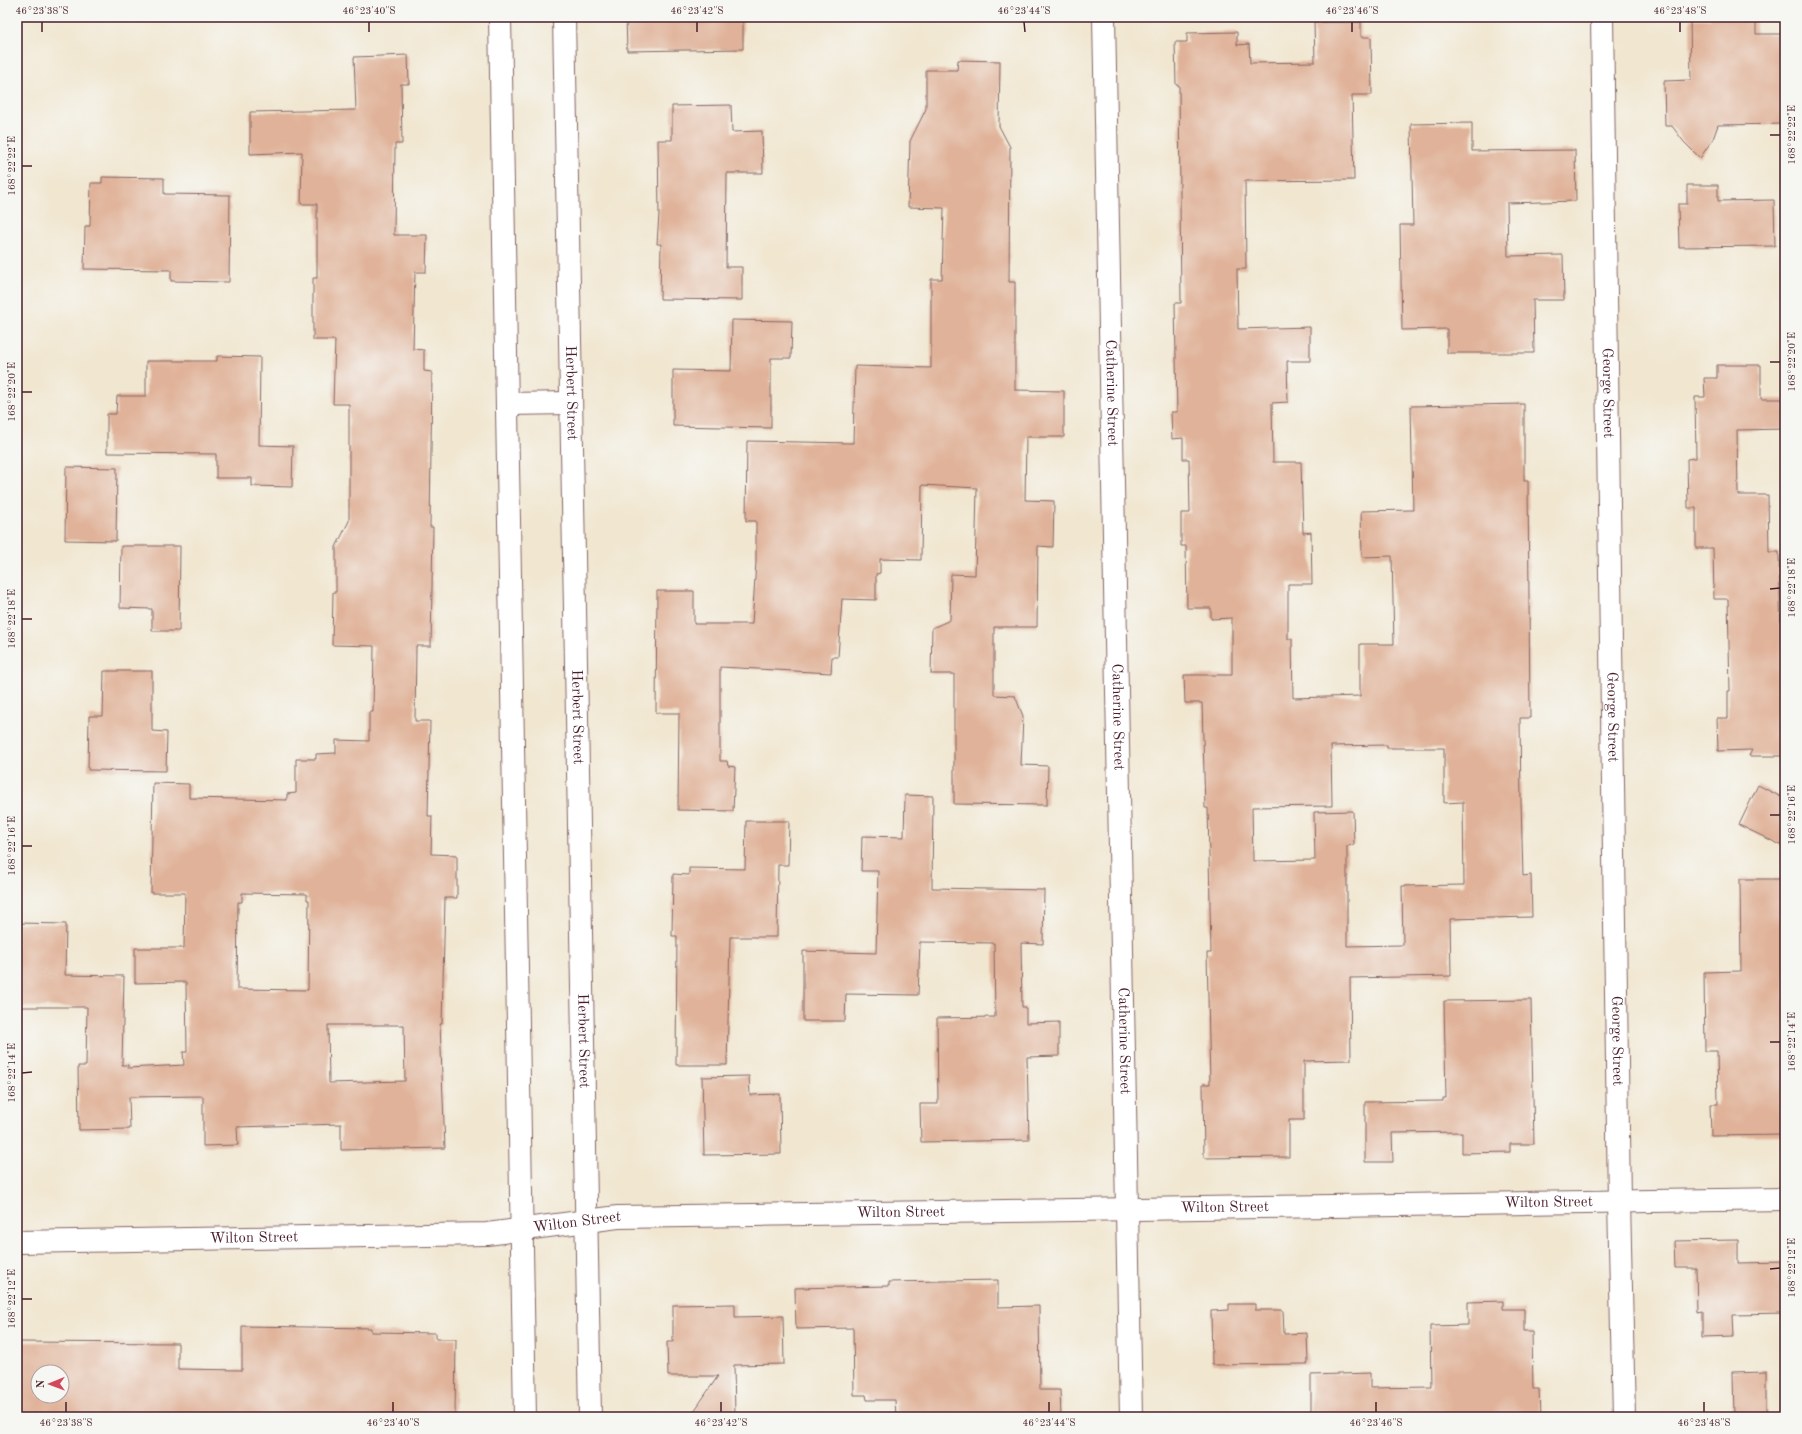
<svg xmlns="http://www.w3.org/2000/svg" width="1802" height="1434" font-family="'Old Standard TT',serif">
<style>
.building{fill:#e0b299;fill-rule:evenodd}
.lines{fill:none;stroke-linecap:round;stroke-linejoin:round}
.minor-casing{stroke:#846565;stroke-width:24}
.minor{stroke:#fff;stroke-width:22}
.ticks{fill:none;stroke:#4a1f2b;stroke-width:1.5}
.labels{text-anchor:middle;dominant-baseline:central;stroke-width:4;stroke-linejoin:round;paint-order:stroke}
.street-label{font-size:15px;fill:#4a1f2b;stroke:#f6f6f2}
.neatline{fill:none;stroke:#4a1f2b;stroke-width:1.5}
.ticks-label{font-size:10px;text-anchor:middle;fill:#4a1f2b}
</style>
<rect width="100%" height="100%" fill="#f6f6f2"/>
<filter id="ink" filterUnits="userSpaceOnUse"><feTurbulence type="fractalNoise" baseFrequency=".025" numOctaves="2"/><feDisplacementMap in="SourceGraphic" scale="8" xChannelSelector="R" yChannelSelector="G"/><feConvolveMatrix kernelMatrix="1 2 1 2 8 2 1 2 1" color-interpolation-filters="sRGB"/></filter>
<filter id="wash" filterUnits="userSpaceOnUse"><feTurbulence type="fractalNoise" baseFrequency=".012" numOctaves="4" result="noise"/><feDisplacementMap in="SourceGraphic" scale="16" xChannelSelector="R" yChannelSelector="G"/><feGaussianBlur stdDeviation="0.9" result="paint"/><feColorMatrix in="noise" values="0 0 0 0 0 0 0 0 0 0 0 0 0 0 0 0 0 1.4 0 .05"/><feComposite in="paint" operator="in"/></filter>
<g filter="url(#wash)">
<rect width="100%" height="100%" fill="#f1e7d1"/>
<g id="blocks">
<path class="building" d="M 626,17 L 743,17 L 743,49 L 627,51 Z
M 1709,17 L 1756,17 L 1756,34 L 1785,34 L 1785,124 L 1718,125 L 1713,139 L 1700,158 L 1684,142 L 1672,126 L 1665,126 L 1664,81 L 1691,80 L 1690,19 L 1709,19 Z
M 1314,22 L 1361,22 L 1361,37 L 1371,37 L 1372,95 L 1352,95 L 1354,180 L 1245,181 L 1246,269 L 1237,269 L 1238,329 L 1310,327 L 1310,361 L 1287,361 L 1288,402 L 1272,403 L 1273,462 L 1301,462 L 1303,533 L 1311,532 L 1312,584 L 1288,584 L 1288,639 L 1292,639 L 1293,698 L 1360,696 L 1360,644 L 1394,644 L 1392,556 L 1362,557 L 1361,511 L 1413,510 L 1411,406 L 1524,404 L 1524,481 L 1528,481 L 1530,718 L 1520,718 L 1521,802 L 1523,876 L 1531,875 L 1532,917 L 1450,919 L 1451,976 L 1350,978 L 1351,1060 L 1304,1061 L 1304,1120 L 1289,1120 L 1289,1157 L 1204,1158 L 1203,1084 L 1210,1084 L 1207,953 L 1211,953 L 1208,808 L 1205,808 L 1202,703 L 1185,703 L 1184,675 L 1232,675 L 1232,618 L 1211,619 L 1211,608 L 1187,608 L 1186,546 L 1181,546 L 1181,513 L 1190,513 L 1189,459 L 1183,459 L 1183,438 L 1172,439 L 1171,412 L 1177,412 L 1175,303 L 1181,303 L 1179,85 L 1176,85 L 1175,42 L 1187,42 L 1187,33 L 1237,32 L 1237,45 L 1249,44 L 1250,63 L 1315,62 ZM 1387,745 L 1387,748 L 1444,748 L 1444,803 L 1463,802 L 1464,885 L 1402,886 L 1403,945 L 1347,946 L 1347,846 L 1354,845 L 1353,811 L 1314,812 L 1315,860 L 1253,861 L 1252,807 L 1332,806 L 1331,746 Z
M 408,55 L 409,84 L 401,84 L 402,144 L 395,144 L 394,235 L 427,235 L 426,272 L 415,272 L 413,349 L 424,350 L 424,371 L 432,372 L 430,527 L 433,527 L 431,646 L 416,646 L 415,721 L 430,721 L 428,816 L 432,816 L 431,854 L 457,855 L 457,898 L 445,898 L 442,1024 L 440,1024 L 445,1148 L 341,1150 L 341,1124 L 237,1127 L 238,1145 L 203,1146 L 203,1096 L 129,1097 L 130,1129 L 79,1130 L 78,1066 L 86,1066 L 87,1007 L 17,1007 L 17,923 L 66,924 L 65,975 L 124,976 L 122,1065 L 128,1065 L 128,1068 L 184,1065 L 183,1052 L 187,1052 L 186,982 L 135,983 L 135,948 L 184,948 L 185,893 L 151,893 L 153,783 L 189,784 L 189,798 L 287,800 L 287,794 L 296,793 L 296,759 L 316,759 L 316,754 L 336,753 L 336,740 L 369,741 L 369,712 L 373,712 L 374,646 L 332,645 L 333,592 L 336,592 L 336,547 L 349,521 L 349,404 L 333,404 L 335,340 L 313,340 L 313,278 L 317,278 L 317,204 L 301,204 L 302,152 L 250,154 L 250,112 L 356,110 L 354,57 ZM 242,893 L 307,894 L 307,900 L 309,900 L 308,990 L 237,989 L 238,902 L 242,902 ZM 328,1025 L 404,1025 L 405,1081 L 329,1083 Z
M 958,60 L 1000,61 L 999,126 L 1010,147 L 1009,282 L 1015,282 L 1015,390 L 1064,391 L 1064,437 L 1026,437 L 1025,500 L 1054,501 L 1053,547 L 1038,546 L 1037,627 L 994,627 L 994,695 L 1015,696 L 1023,716 L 1021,765 L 1048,766 L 1047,805 L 954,804 L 954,674 L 931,674 L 932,628 L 950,620 L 951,574 L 975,575 L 977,488 L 922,485 L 921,560 L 880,559 L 880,573 L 876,574 L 876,600 L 842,599 L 838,657 L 832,657 L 831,673 L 720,667 L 720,761 L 727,761 L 728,766 L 735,767 L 733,811 L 678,810 L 679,713 L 656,713 L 657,591 L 694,591 L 694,624 L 752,624 L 756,562 L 756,521 L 746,521 L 747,441 L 853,443 L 855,366 L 931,368 L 931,279 L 942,279 L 944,208 L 908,207 L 910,141 L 926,109 L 926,70 L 957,70 Z
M 731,105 L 732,132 L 762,131 L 763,173 L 727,173 L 726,267 L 742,267 L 742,300 L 660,299 L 661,244 L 657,244 L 659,214 L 658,140 L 672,140 L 672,106 Z
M 1472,123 L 1472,151 L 1575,150 L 1576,201 L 1507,203 L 1508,256 L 1563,255 L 1564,300 L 1533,300 L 1534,353 L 1447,353 L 1447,329 L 1402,330 L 1400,225 L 1413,225 L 1411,124 Z
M 102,177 L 164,178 L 164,194 L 230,195 L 229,282 L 171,281 L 171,270 L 84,269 L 85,226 L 90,226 L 91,183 L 102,183 Z
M 1687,185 L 1718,185 L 1718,201 L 1774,200 L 1775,246 L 1679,247 L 1678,204 L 1687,204 Z
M 732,320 L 792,321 L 791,358 L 771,358 L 771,428 L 673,426 L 673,370 L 731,371 Z
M 217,356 L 260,357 L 259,445 L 293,446 L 292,487 L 252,486 L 252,478 L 216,478 L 216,454 L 107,453 L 107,414 L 116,414 L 117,396 L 146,396 L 146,361 L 217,361 Z
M 1717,365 L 1761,365 L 1761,399 L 1785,399 L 1785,429 L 1737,430 L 1738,495 L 1768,495 L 1769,552 L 1779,552 L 1781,637 L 1785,637 L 1785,756 L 1749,756 L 1752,750 L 1718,751 L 1717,718 L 1728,718 L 1728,691 L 1730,691 L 1728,599 L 1714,599 L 1713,548 L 1696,548 L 1696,508 L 1688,508 L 1687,459 L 1696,458 L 1695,397 L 1705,397 L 1704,378 L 1717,378 Z
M 66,467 L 117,468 L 116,541 L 65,540 Z
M 121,546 L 180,546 L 179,631 L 152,631 L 152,609 L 120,608 Z
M 104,671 L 152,671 L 152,731 L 167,732 L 166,771 L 88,770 L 89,716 L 103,716 Z
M 1758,785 L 1785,799 L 1785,847 L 1739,825 Z
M 905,795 L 933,796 L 932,888 L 1044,890 L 1043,944 L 1021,943 L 1022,1007 L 1026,1007 L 1026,1023 L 1059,1022 L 1059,1056 L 1027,1057 L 1029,1140 L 921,1142 L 920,1104 L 938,1104 L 937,1018 L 995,1017 L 994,943 L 920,942 L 918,995 L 846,994 L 845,1021 L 803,1021 L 803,951 L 876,953 L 878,871 L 861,871 L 862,836 L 904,837 Z
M 746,821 L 789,821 L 788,865 L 778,865 L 777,937 L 730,937 L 727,1065 L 676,1065 L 677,936 L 672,936 L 673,874 L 689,875 L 689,868 L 745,869 Z
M 1740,879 L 1785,879 L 1785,1135 L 1711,1136 L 1710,1104 L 1718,1104 L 1717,1051 L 1705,1051 L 1704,972 L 1741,971 Z
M 1531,1000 L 1534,1144 L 1510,1144 L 1510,1152 L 1462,1153 L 1462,1132 L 1392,1133 L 1393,1162 L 1365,1162 L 1365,1102 L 1443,1101 L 1443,1098 L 1446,1098 L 1444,1001 Z
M 749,1076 L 750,1095 L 780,1094 L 781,1154 L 704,1155 L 702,1077 Z
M 1738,1240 L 1738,1263 L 1785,1262 L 1785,1314 L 1733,1315 L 1734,1337 L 1702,1338 L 1702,1311 L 1697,1312 L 1696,1268 L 1675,1268 L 1674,1241 Z
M 998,1280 L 998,1307 L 1039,1306 L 1040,1390 L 1060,1390 L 1061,1417 L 896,1417 L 895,1400 L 867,1400 L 866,1395 L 854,1395 L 853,1328 L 796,1329 L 795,1288 L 889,1286 L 889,1282 Z
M 1503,1301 L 1503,1309 L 1524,1309 L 1524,1331 L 1532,1331 L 1533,1389 L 1539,1389 L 1540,1417 L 1311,1417 L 1311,1375 L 1370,1373 L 1370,1388 L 1431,1387 L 1430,1326 L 1468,1325 L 1468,1302 Z
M 735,1304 L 735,1317 L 783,1316 L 784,1364 L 734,1365 L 735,1417 L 690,1417 L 718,1376 L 668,1376 L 667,1342 L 673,1342 L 673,1305 Z
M 1229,1304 L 1255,1304 L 1255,1310 L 1283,1310 L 1284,1334 L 1307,1333 L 1308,1364 L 1212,1365 L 1211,1311 L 1229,1310 Z
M 242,1326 L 371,1328 L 371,1332 L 436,1333 L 436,1339 L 456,1339 L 455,1417 L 17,1417 L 17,1342 L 178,1343 L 178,1369 L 242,1370 ZM 38,1372 L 62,1372 L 62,1396 L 38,1396 Z
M 1767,1371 L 1767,1417 L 1733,1417 L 1732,1372 Z"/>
</g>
</g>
<g filter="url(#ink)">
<use href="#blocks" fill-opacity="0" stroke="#846565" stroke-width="1"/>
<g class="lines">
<defs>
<g id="minor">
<path d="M 500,17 L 525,1417"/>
<path id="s1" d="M 564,17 L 590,1417"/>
<path id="s2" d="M 1104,17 L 1131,1417"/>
<path id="s3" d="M 1602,17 L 1619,1202 L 1624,1417"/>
<path d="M 507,404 L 571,403"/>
<path id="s4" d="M 17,1242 L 487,1234 L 618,1217 L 1785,1199"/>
</g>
</defs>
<use href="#minor" class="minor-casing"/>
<use href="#minor" class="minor"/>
</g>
</g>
<path class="ticks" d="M 42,22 L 42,32M 369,22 L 369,32M 697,22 L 697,32M 1024,22 L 1025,32M 1352,22 L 1352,32M 1680,22 L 1680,32M 1770,135 L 1780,135M 22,166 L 32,166M 1770,362 L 1780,362M 22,392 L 32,392M 1770,589 L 1780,588M 22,619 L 32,619M 1770,815 L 1780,815M 22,846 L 32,846M 1770,1042 L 1780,1042M 22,1073 L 32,1072M 1770,1269 L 1780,1268M 22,1299 L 32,1299M 66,1402 L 66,1412M 393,1402 L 393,1412M 721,1402 L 721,1412M 1049,1402 L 1049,1412M 1376,1402 L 1376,1412M 1704,1402 L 1704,1412"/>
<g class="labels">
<g class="street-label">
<text stroke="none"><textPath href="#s1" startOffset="376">Herbert Street</textPath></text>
<text stroke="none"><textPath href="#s2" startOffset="376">Catherine Street</textPath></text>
<text stroke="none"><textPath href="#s3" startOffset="376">George Street</textPath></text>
<text stroke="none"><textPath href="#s1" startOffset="700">Herbert Street</textPath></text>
<text stroke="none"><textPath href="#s2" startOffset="700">Catherine Street</textPath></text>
<text stroke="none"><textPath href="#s3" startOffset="700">George Street</textPath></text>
<text stroke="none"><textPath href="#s1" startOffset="1024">Herbert Street</textPath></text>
<text stroke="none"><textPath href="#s2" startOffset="1024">Catherine Street</textPath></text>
<text stroke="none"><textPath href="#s3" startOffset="1024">George Street</textPath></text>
<text stroke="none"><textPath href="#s4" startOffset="1533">Wilton Street</textPath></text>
<text stroke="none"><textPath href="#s4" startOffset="1209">Wilton Street</textPath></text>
<text stroke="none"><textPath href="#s4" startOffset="885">Wilton Street</textPath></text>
<text stroke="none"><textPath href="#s4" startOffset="561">Wilton Street</textPath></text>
<text stroke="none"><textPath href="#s4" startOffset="237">Wilton Street</textPath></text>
</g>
</g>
<rect width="1802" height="1434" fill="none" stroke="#f6f6f2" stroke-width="44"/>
<g transform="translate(50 1384) rotate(269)"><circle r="19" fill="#f6f6f2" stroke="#b1a0a2"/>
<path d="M0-3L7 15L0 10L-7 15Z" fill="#d1495b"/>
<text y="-6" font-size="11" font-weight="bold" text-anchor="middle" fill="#4a1f2b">N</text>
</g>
<rect x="22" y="22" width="1758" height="1390" class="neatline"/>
<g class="ticks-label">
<text x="42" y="14">46°23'38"S</text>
<text x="369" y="14">46°23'40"S</text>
<text x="697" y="14">46°23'42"S</text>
<text x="1024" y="14">46°23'44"S</text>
<text x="1352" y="14">46°23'46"S</text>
<text x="1680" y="14">46°23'48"S</text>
<text transform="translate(1791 135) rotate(-90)" y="4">168°22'22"E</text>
<text transform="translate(11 166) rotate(-90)" y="4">168°22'22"E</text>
<text transform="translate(1791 362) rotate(-90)" y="4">168°22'20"E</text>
<text transform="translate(11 392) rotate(-90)" y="4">168°22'20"E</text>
<text transform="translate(1791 588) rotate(-90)" y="4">168°22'18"E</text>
<text transform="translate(11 619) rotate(-90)" y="4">168°22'18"E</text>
<text transform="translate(1791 815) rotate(-90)" y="4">168°22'16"E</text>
<text transform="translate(11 846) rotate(-90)" y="4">168°22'16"E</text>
<text transform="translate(1791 1042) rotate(-90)" y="4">168°22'14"E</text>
<text transform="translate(11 1073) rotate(-90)" y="4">168°22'14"E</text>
<text transform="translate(1791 1268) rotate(-90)" y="4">168°22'12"E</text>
<text transform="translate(11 1299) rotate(-90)" y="4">168°22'12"E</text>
<text x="66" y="1426">46°23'38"S</text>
<text x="393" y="1426">46°23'40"S</text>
<text x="721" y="1426">46°23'42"S</text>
<text x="1049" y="1426">46°23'44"S</text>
<text x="1376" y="1426">46°23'46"S</text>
<text x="1704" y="1426">46°23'48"S</text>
</g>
</svg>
